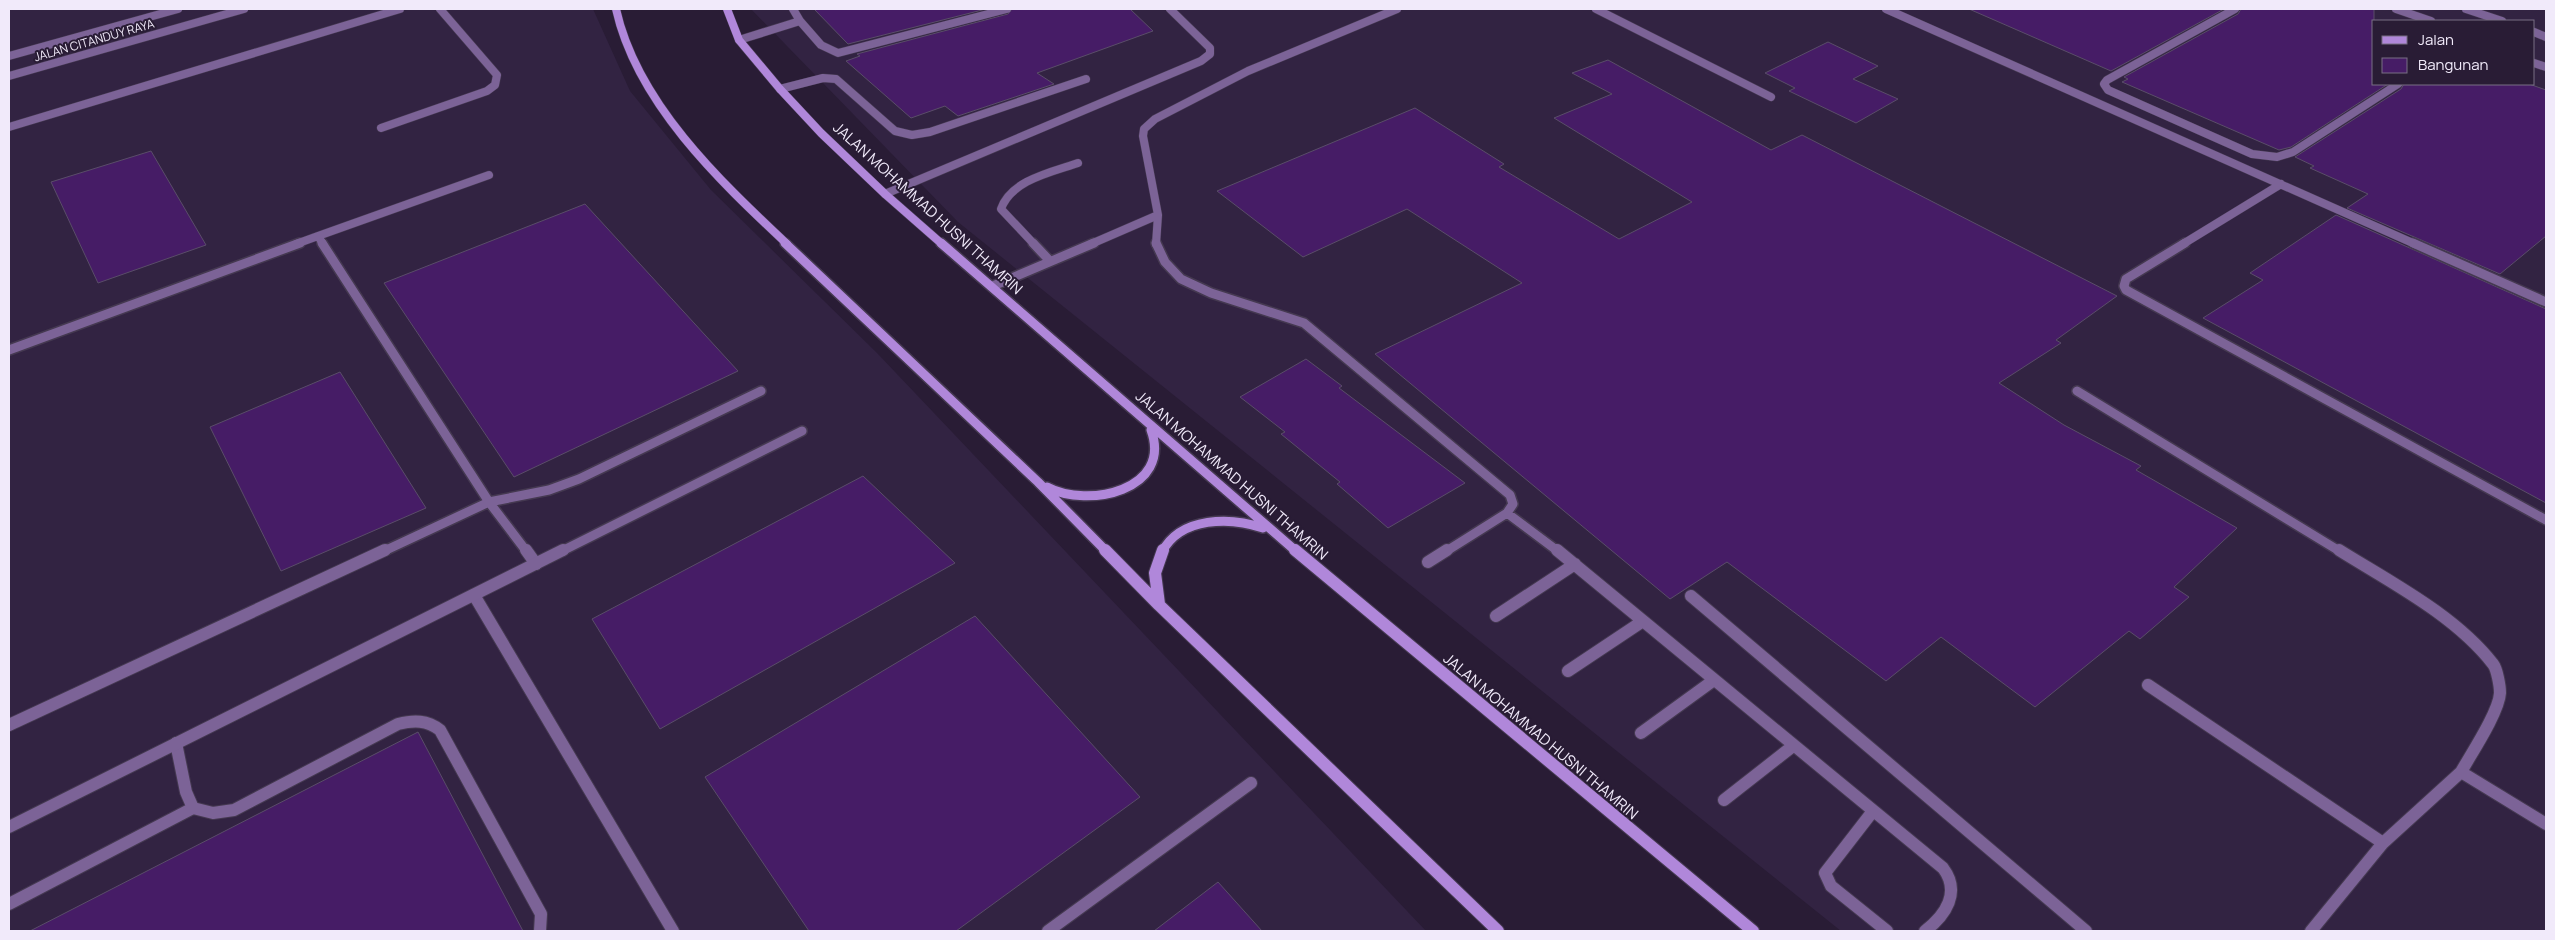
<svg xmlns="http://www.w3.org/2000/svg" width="2555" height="940" font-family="Manrope,sans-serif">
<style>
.built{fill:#322342;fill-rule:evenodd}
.building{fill:#461c66;stroke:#5a4d69}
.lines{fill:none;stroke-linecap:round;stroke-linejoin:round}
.lane-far2-casing{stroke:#453951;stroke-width:9}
.lane-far1-casing{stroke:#453951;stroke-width:12}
.lane-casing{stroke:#453951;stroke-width:14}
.street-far2-casing{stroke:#453951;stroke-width:9}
.street-far1-casing{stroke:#453951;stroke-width:12}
.street-casing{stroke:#453951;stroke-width:14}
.secondary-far2-casing{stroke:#453951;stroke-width:9}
.secondary-far1-casing{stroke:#453951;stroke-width:12}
.secondary-casing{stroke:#453951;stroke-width:14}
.lane-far2{stroke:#7c6397;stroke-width:8}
.lane-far1{stroke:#7c6397;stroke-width:9}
.lane{stroke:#7c6397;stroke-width:12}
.street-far2{stroke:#7c6397;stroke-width:8}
.street-far1{stroke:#7c6397;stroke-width:9}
.street{stroke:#7c6397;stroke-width:12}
.secondary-far2{stroke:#b087da;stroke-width:8}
.secondary-far1{stroke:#b087da;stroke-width:9}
.secondary{stroke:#b087da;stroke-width:12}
.labels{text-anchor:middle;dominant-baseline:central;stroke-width:4;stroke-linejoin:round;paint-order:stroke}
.far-street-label{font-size:12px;fill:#f1eafa;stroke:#291c35}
.street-label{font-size:15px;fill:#f1eafa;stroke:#291c35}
</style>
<rect width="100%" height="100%" fill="#291c35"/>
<path class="built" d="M 9,9 L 593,9 L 630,91 L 711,190 L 877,353 L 1426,931 L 9,931 Z
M 751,9 L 2546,9 L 2546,931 L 1841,931 L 958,222 ZM 2374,21 L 2534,21 L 2534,84 L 2374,84 Z"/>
<path class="building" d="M 814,9 L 986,9 L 848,44 Z
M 1012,9 L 1130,9 L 1153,31 L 1037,73 L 1054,84 L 958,116 L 945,106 L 911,118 L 846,61 L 860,56 L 857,54 L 1008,14 Z
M 1969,9 L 2224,9 L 2111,71 Z
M 2241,9 L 2374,9 L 2374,84 L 2388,84 L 2291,147 L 2279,150 L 2122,82 L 2128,79 L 2124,77 L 2238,14 Z
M 1828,42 L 1878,66 L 1853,79 L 1898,99 L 1856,123 L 1789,91 L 1795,88 L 1765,73 Z
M 1608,60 L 1771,150 L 1802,135 L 2117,296 L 2056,340 L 2061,343 L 1999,383 L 2064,425 L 2141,466 L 2136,470 L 2237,528 L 2174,587 L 2189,597 L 2140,639 L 2129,631 L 2035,707 L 1941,637 L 1886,681 L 1727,562 L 1670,599 L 1375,354 L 1522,283 L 1407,209 L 1303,257 L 1217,191 L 1415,108 L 1504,164 L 1499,167 L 1619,239 L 1692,202 L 1554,118 L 1612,94 L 1572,73 Z
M 2404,84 L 2529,84 L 2546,90 L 2546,236 L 2500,274 L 2347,208 L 2368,194 L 2310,168 L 2314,166 L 2295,157 L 2401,89 Z
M 151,151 L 206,245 L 98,283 L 51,182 Z
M 585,204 L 738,371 L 514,477 L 384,283 Z
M 2336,215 L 2546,309 L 2546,503 L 2203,318 L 2263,280 L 2250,273 Z
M 1306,359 L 1342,386 L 1339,388 L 1465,483 L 1388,528 L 1337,484 L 1340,482 L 1281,434 L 1285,432 L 1240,397 Z
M 340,372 L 426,508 L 281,571 L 210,427 Z
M 863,476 L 955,563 L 660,729 L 592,619 Z
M 975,616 L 1140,797 L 956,931 L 809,931 L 705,777 Z
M 418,732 L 523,931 L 30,931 Z
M 1218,882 L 1262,931 L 1154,931 Z"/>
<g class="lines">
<defs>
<path id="lane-far2" d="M 1596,9 L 1771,97
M 1886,9 L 2415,244
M 2235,9 L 2107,80 L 2104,84 L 2108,90 L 2252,154 L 2277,157 L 2293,152 L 2398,84
M 2396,9 L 2431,21
M 800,21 L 821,45 L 838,53 L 1007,9
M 739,40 L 800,21 L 793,9
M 2534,63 L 2546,67
M 780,89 L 823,78 L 836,79 L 895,131 L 912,135 L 930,132 L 1086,79
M 9,127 L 400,9
M 381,128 L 487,91 L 495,85 L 497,75 L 440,9
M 885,194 L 1201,61 L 1210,54 L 1210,48 L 1170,9
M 318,236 L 489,175
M 296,244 L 318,236 L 323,244
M 1034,244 L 1001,209 C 1011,180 1052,172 1078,163
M 1091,244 L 1158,215 L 1143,136 L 1144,129 L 1155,119 L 1248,71 L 1397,9
M 1156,244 L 1158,215
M 2183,244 L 2281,184"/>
<path id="lane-far1" d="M 322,243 L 489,502 L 549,490 L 579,479 L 761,391
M 1033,243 L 1049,260
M 1156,243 L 1165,262 L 1181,279 L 1211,293 L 1304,323 L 1510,495 L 1513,504 L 1507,513 L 1445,552
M 2185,243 L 2126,279 L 2124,286 L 2126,290 L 2546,520
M 2413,243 L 2546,302
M 993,286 L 1094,243
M 9,350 L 300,243
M 2077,391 L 2341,552
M 1507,513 L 1559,552
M 382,552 L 489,502 L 527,552"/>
<path id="lane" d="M 526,550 L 536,564
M 1557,550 L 1943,868 C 1961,892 1946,915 1925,931
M 2339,550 C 2390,582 2455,615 2493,664 C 2497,669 2500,686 2500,693 C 2499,712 2471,754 2461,772
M 1428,562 L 1447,550
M 474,595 L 673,931
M 1691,596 L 2086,931
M 1496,616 L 1575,564
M 1568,671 L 1643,621
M 2148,685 L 2383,843
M 9,725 L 385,550
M 1641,733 L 1714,680
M 176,743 L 186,792 L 193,808 L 213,813 L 234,810 L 398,724 C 414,720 427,720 440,730 L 541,914 L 540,931
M 1724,800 L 1793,746
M 1873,811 L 1825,873 L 1831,886 L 1887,931
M 9,904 L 193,808
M 1048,931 L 1251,783
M 2311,931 L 2383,843 L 2461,772 L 2546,824"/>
<path id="street-far2" d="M 2466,9 L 2502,21
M 2534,32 L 2546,37
M 9,56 L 178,9
M 9,76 L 244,9"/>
<path id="street-far1" d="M 560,552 L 802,431"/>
<path id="street" d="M 9,827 L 563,550"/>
<path id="secondary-far2" d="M 616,9 C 637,103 719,180 787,244
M 727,9 L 739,40 L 780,89 L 821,133 L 885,194 L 942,244"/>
<path id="secondary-far1" d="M 785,243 L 1038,482 L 1107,552
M 941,243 L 1297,552
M 1047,487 C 1088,509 1173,490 1151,430
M 1162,552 C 1181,516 1231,517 1263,528"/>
<path id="secondary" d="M 1105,550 L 1159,605 L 1498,931
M 1295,550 L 1753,931
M 1159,604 L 1155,573 L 1163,550"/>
</defs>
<use href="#lane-far2" class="lane-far2-casing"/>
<use href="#lane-far1" class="lane-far1-casing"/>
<use href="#lane" class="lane-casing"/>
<use href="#street-far2" class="street-far2-casing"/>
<use href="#street-far1" class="street-far1-casing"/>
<use href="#street" class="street-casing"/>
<use href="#secondary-far2" class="secondary-far2-casing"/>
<use href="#secondary-far1" class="secondary-far1-casing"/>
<use href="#secondary" class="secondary-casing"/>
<use href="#lane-far2" class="lane-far2"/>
<use href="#lane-far1" class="lane-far1"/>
<use href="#lane" class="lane"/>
<use href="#street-far2" class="street-far2"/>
<use href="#street-far1" class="street-far1"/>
<use href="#street" class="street"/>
<use href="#secondary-far2" class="secondary-far2"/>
<use href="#secondary-far1" class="secondary-far1"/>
<use href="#secondary" class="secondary"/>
</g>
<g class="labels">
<g class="far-street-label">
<text transform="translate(94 40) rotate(-16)">JALAN CITANDUY RAYA</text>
</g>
<g class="street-label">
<text transform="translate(928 208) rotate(42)">JALAN MOHAMMAD HUSNI THAMRIN</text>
<text transform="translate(1232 475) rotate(41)">JALAN MOHAMMAD HUSNI THAMRIN</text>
<text transform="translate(1541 736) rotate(40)">JALAN MOHAMMAD HUSNI THAMRIN</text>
</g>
</g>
<rect width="2555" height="940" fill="none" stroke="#f1eafa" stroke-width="20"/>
<rect x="2372" y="20" width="162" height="65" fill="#291c35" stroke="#796e84"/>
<rect x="2382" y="36" width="25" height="8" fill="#b087da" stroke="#796e84"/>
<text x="2418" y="45" font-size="15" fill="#f1eafa">Jalan</text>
<rect x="2382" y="58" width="25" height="15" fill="#461c66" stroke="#796e84"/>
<text x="2418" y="70" font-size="15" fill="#f1eafa">Bangunan</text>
</svg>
